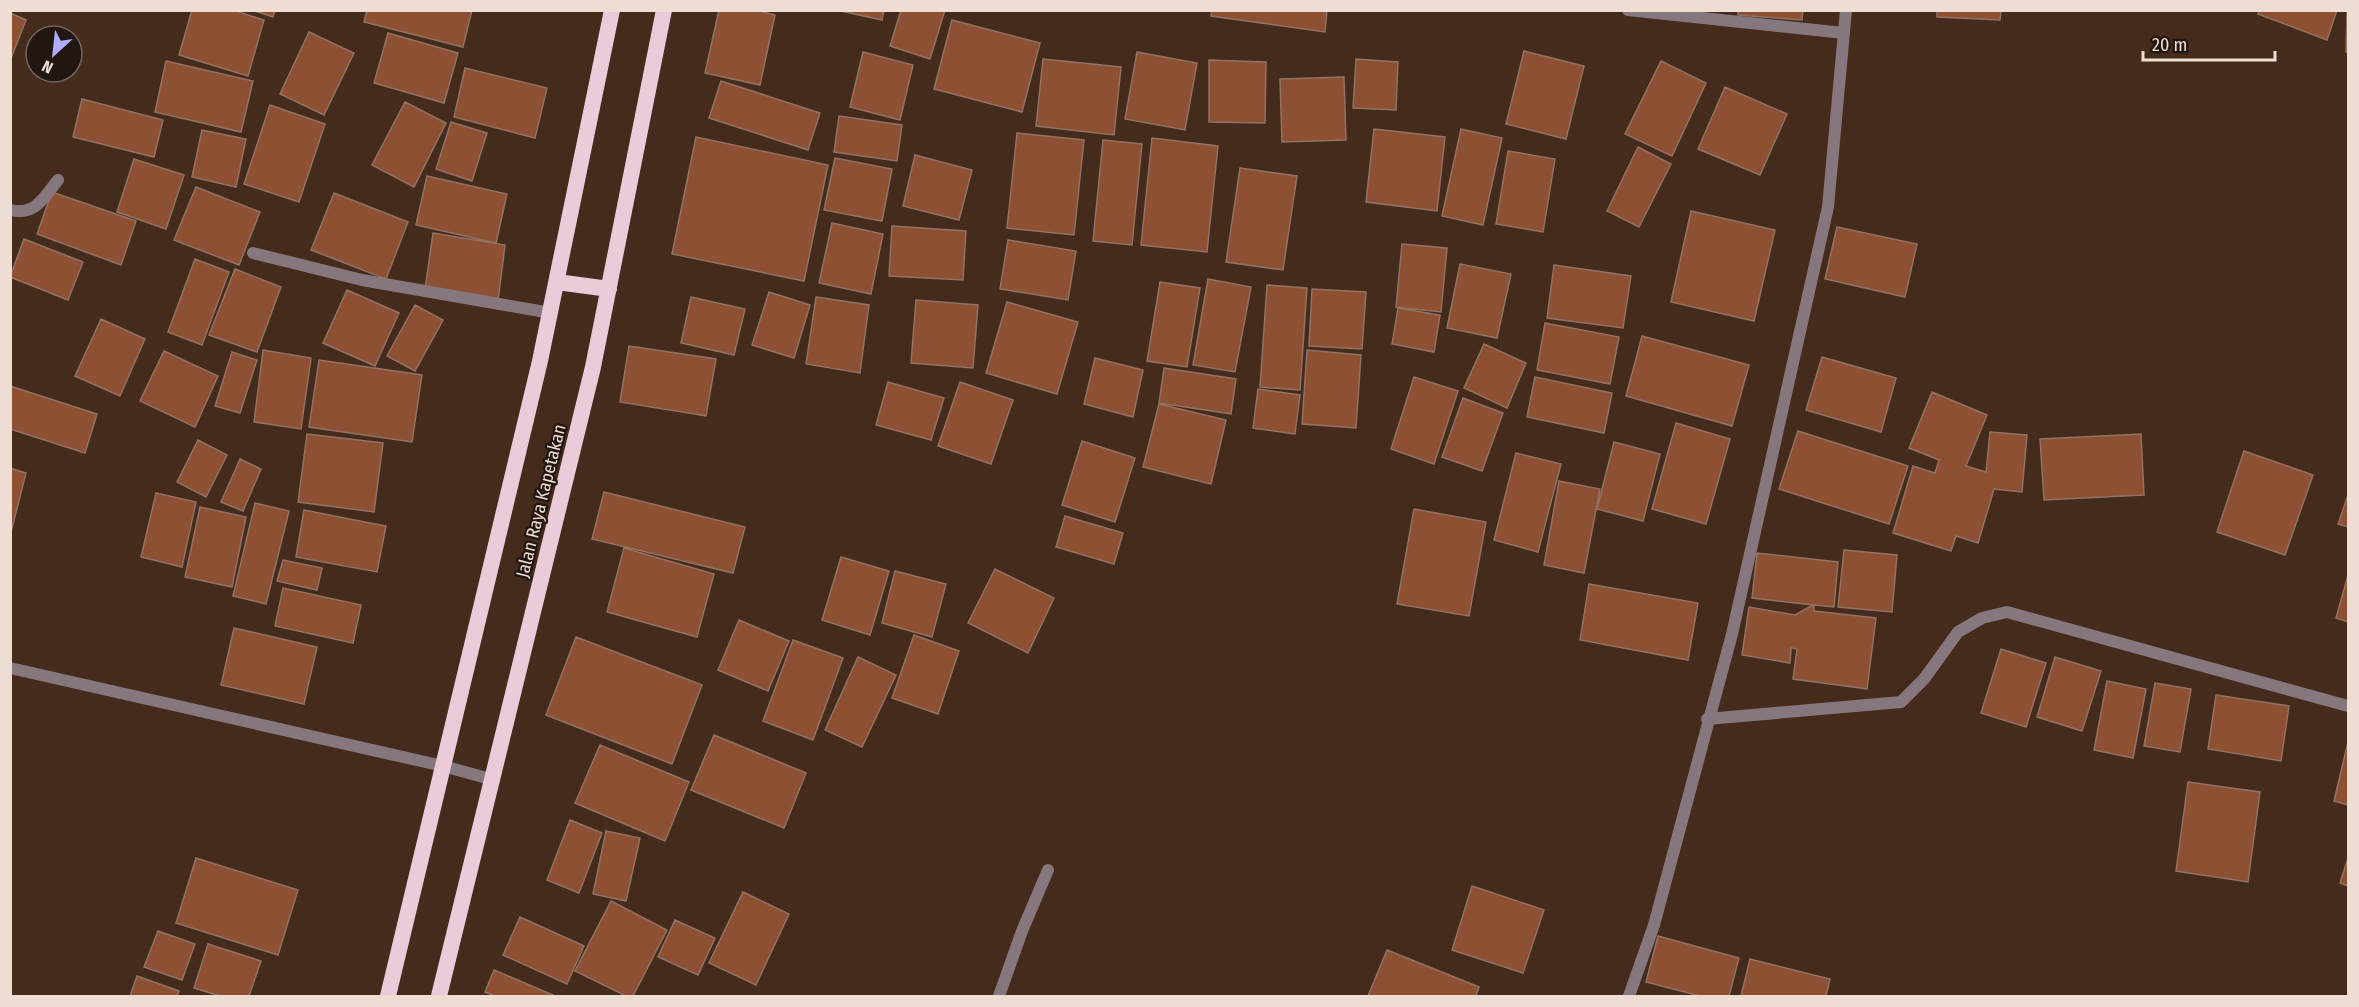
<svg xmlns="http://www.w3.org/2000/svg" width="2359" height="1007" font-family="'Fira Sans Condensed',sans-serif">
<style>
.building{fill:#8e5032;stroke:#917264;stroke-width:1.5}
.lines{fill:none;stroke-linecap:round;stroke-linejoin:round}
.service{stroke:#86777e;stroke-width:12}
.minor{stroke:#86777e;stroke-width:12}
.trunk{stroke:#ebcada;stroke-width:16}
.labels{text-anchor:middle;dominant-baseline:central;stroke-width:4.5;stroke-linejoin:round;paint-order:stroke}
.street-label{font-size:18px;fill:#eeddd3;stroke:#221610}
</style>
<rect width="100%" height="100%" fill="#442b1c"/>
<path class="building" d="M 192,10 L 233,10 L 264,20 L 248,76 L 179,55 Z
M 252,10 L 275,10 L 273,17 Z
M 367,10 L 472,10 L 463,47 L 364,22 Z
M 719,10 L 755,10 L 775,15 L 760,85 L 705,73 Z
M 836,10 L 884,10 L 882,20 Z
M 901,10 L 945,10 L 930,59 L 890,46 Z
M 1212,10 L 1327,10 L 1325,32 L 1211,16 Z
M 1738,10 L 1803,10 L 1802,20 L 1738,15 Z
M 1937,10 L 2001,10 L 2000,20 L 1937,17 Z
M 2259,10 L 2337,10 L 2327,40 L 2258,14 Z
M 2347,10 L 2348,10 L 2348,52 L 2346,52 Z
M 10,13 L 26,20 L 10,61 Z
M 952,20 L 1040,43 L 1022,112 L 934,89 Z
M 309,32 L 354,53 L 324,115 L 280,94 Z
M 388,33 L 458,53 L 444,103 L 374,83 Z
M 1524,51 L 1584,66 L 1566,139 L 1506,124 Z
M 863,52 L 913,65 L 900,120 L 850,107 Z
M 1137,52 L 1197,63 L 1185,130 L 1125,119 Z
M 1043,59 L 1121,67 L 1114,135 L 1036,126 Z
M 1356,59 L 1398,62 L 1396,110 L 1353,108 Z
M 1209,60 L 1266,62 L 1265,123 L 1209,122 Z
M 166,61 L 253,81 L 241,132 L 155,112 Z
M 1661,61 L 1706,83 L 1672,156 L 1625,134 Z
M 465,68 L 547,88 L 535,138 L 454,117 Z
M 1344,77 L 1346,140 L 1282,142 L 1280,79 Z
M 721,81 L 820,113 L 808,150 L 709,118 Z
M 1725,87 L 1787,114 L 1760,175 L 1698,149 Z
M 82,99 L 163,120 L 154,157 L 73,137 Z
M 405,102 L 446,123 L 414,187 L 372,165 Z
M 270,105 L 325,124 L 299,202 L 244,184 Z
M 839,116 L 902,125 L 897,161 L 834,152 Z
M 451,122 L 487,133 L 472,181 L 436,169 Z
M 1374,129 L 1445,137 L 1437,211 L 1366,202 Z
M 1461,129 L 1502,138 L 1483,225 L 1442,216 Z
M 202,130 L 246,139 L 236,187 L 192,177 Z
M 1017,133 L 1084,140 L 1074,235 L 1007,228 Z
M 696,137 L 828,165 L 804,281 L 672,254 Z
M 1152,138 L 1218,146 L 1207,252 L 1141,245 Z
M 1103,140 L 1142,144 L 1132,245 L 1093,241 Z
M 1638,147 L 1671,164 L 1639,227 L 1607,211 Z
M 1508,151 L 1555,159 L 1543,232 L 1496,224 Z
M 915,155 L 972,170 L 959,220 L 903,206 Z
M 835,158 L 892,169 L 882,221 L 824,210 Z
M 134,159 L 184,175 L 166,229 L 117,212 Z
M 1240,168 L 1297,176 L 1283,270 L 1226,262 Z
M 427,176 L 507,194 L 496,243 L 416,225 Z
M 196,187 L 260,212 L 239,265 L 174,240 Z
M 52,192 L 136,221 L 121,265 L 37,234 Z
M 334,193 L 408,222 L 386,279 L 311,250 Z
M 1691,211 L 1775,230 L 1754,321 L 1671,302 Z
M 832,223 L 883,234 L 871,294 L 819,283 Z
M 892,226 L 966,231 L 963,280 L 889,276 Z
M 1837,227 L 1917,244 L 1905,297 L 1825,279 Z
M 433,233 L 505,245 L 498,301 L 425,289 Z
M 24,239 L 83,262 L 68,300 L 10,277 Z
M 1008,240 L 1076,251 L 1068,300 L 1000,289 Z
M 1402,244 L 1447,248 L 1441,312 L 1396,307 Z
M 195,259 L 229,272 L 202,345 L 168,332 Z
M 1460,264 L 1511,274 L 1497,338 L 1447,328 Z
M 1554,265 L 1631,276 L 1623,328 L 1547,318 Z
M 235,269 L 281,287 L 257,352 L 209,335 Z
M 1208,279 L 1251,287 L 1235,372 L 1193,365 Z
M 1160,282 L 1200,288 L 1187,367 L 1147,361 Z
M 1267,285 L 1307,288 L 1300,390 L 1260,387 Z
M 1312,289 L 1366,292 L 1362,349 L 1309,346 Z
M 347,290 L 399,313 L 375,366 L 323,343 Z
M 769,292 L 810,305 L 794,358 L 752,345 Z
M 691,297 L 745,309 L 734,355 L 681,343 Z
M 816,297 L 869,305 L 860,373 L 806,364 Z
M 916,300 L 978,305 L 973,368 L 911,363 Z
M 1007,302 L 1078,322 L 1057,394 L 986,373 Z
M 415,305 L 443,320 L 415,371 L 387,356 Z
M 1398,308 L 1440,315 L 1434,352 L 1392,344 Z
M 101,319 L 145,339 L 120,396 L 75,376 Z
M 1545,323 L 1619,337 L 1610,384 L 1537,370 Z
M 1642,336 L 1749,365 L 1732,426 L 1626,396 Z
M 1484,344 L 1526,363 L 1507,408 L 1464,388 Z
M 629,346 L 716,359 L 706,416 L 620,402 Z
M 263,350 L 311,358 L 301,429 L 254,422 Z
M 1307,350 L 1361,355 L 1356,428 L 1302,424 Z
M 164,351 L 218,376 L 195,427 L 140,401 Z
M 232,352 L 257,360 L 240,413 L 215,406 Z
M 1822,357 L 1896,378 L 1881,432 L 1806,410 Z
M 1095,358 L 1143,370 L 1133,417 L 1084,404 Z
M 319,360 L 422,375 L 412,442 L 309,427 Z
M 1164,368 L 1236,379 L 1231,414 L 1159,403 Z
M 1414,377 L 1458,391 L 1434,464 L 1391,449 Z
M 1535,377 L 1612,393 L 1604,433 L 1527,417 Z
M 888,382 L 944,398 L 931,440 L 876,425 Z
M 960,382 L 1013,400 L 991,464 L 938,446 Z
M 10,386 L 97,414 L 85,453 L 10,429 Z
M 1258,389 L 1300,395 L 1295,434 L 1253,428 Z
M 1932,392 L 1987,415 L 1966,466 L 1986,472 L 1990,432 L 2027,435 L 2022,492 L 1994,489 L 1978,543 L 1956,536 L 1951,551 L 1893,533 L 1913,466 L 1935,473 L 1939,460 L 1909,448 Z
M 1463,398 L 1503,413 L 1482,471 L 1442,457 Z
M 1159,404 L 1226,420 L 1211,484 L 1143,467 Z
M 1676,423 L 1730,439 L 1706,524 L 1652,509 Z
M 1798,431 L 1908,466 L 1889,524 L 1779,489 Z
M 307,434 L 383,443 L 374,512 L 298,502 Z
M 2141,434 L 2144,495 L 2044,500 L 2040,439 Z
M 198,440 L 227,455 L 206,497 L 177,482 Z
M 1082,441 L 1135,458 L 1115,522 L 1062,505 Z
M 1614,442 L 1660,454 L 1643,521 L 1597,509 Z
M 2244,451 L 2313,475 L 2285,555 L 2217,532 Z
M 1516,453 L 1561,464 L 1538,552 L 1494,540 Z
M 240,459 L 261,469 L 243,511 L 221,502 Z
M 10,468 L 26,473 L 10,536 Z
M 1559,481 L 1600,489 L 1584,573 L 1544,565 Z
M 604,492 L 745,527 L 733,573 L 592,539 Z
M 156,493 L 196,502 L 182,567 L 141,557 Z
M 2348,495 L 2348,527 L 2338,524 Z
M 255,503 L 289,511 L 266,604 L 233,596 Z
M 200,507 L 246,517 L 232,587 L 185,577 Z
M 1414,509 L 1486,522 L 1469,616 L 1397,604 Z
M 304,510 L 386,526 L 377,572 L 296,557 Z
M 1065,516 L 1123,533 L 1114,564 L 1056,547 Z
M 624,548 L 714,574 L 697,637 L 607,612 Z
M 1844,550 L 1897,555 L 1892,612 L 1838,607 Z
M 1757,553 L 1838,562 L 1834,607 L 1814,605 L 1814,611 L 1876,618 L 1867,689 L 1793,679 L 1797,649 L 1791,648 L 1790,663 L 1742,655 L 1749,607 L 1795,615 L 1813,605 L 1752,598 Z
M 841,557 L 889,571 L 870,635 L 822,620 Z
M 283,560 L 322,568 L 317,590 L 277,581 Z
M 995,569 L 1054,598 L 1028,653 L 968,623 Z
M 895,571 L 946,584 L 932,637 L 882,623 Z
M 2348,575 L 2348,622 L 2336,618 Z
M 1589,584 L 1698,603 L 1688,660 L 1580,640 Z
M 283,588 L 361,605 L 353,643 L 275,626 Z
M 739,620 L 789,641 L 768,691 L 718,670 Z
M 234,628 L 317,647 L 304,704 L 221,685 Z
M 914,635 L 959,651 L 938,714 L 892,698 Z
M 576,637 L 702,685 L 672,764 L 546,715 Z
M 793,640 L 843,658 L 813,740 L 763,721 Z
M 2001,649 L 2046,663 L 2026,727 L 1981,713 Z
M 858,657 L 896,675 L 862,747 L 825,730 Z
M 2055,657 L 2101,671 L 2082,731 L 2037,717 Z
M 2107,681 L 2146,689 L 2133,758 L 2094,750 Z
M 2155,683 L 2191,689 L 2180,752 L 2144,746 Z
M 2216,695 L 2289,706 L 2281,761 L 2208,749 Z
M 714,735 L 806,773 L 784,828 L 691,790 Z
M 2348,742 L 2348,805 L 2334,801 Z
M 600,745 L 689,782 L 665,841 L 575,803 Z
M 2188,782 L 2260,792 L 2248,882 L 2176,871 Z
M 570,820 L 602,833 L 579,893 L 547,880 Z
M 606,831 L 640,838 L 626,901 L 593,894 Z
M 196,858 L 298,890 L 278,955 L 176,923 Z
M 2348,858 L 2348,886 L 2340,883 Z
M 1472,886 L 1544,910 L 1523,973 L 1452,950 Z
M 743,892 L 789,914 L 756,985 L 709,963 Z
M 611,901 L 667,930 L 633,996 L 626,996 L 575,971 Z
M 520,917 L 584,946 L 567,984 L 503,955 Z
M 675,920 L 715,938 L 698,975 L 658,957 Z
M 158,931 L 195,944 L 182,980 L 144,967 Z
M 1658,936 L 1739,958 L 1729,996 L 1700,996 L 1646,982 Z
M 208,944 L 261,961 L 249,996 L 220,996 L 194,988 Z
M 1387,950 L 1479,987 L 1476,996 L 1368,996 Z
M 1750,959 L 1830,979 L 1826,996 L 1741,996 Z
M 494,970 L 553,995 L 552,996 L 495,996 L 485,992 Z
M 137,976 L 179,991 L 177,996 L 130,996 Z"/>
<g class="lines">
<path class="service" d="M 999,996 L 1022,931 L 1048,870"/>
<path class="minor" d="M 1628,10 L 1844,33
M 10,210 C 36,216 44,197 58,180
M 253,253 L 362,280 L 551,313
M 10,668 L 443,766 L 494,780
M 1707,719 L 1901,702 L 1924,679 L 1958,632 L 1982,618 L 2007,612 L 2348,706
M 1629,996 L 1654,925 L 1732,634 L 1828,207 L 1846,10"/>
<path class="trunk" d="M 557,282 L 609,289
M 388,996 L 540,361 L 612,10
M 439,996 L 593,367 L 664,10"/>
</g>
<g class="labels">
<g class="street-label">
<text transform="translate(541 501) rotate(-76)">Jalan Raya Kapetakan</text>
</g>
</g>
<rect width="2359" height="1007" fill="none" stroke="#eeddd3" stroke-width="24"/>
<g transform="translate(54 54) rotate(207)"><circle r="28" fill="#221610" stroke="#74665e" stroke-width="1.5"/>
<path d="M0-4.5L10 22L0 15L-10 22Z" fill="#aeaefb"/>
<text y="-9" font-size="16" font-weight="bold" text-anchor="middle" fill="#eeddd3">N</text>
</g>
<path d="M2143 51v9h132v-9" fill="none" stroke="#eeddd3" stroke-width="3"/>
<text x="2152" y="51" font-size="18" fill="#eeddd3" stroke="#221610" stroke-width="4.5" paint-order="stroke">20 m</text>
</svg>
